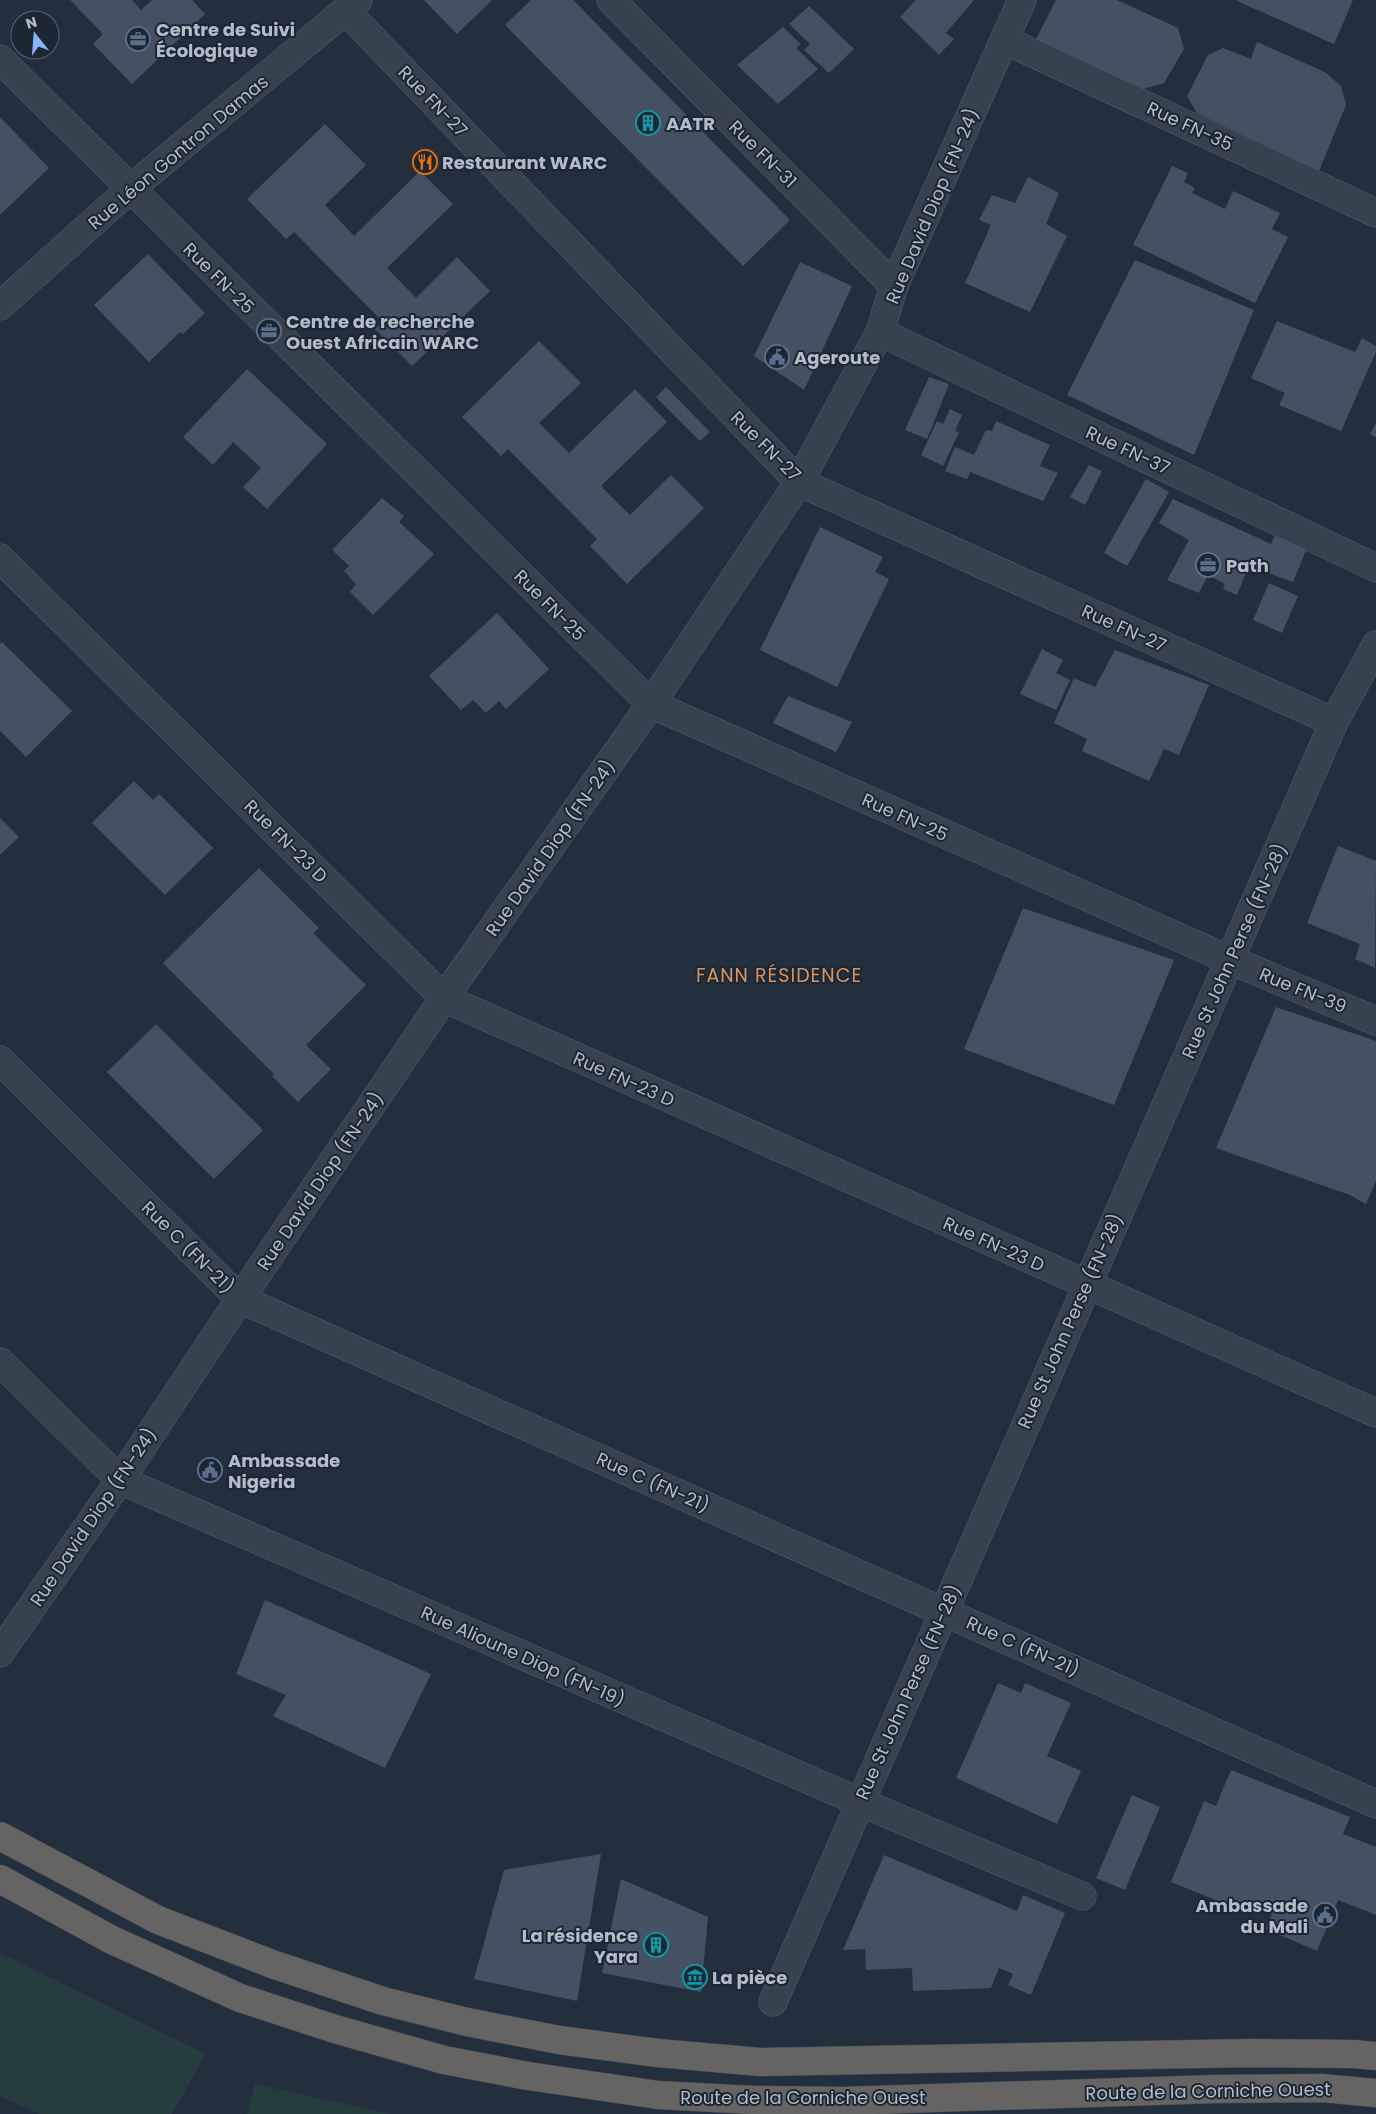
<svg xmlns="http://www.w3.org/2000/svg" width="1376" height="2114" font-family="Poppins,sans-serif">
<style>
.green{fill:#263c3f}
.building{fill:#455162}
.lines{fill:none;stroke-linecap:round;stroke-linejoin:round}
.minor-casing{stroke:#565f6c;stroke-width:29}
.trunk-casing{stroke:#434c59;stroke-width:29}
.minor{stroke:#38414e;stroke-width:28}
.trunk{stroke:#656462;stroke-width:28}
.labels{text-anchor:middle;dominant-baseline:central;stroke-width:4;stroke-linejoin:round;paint-order:stroke}
.poi-label{font-size:18px;font-weight:bold;fill:#b4bcc9;stroke:#1d2633;text-anchor:start}
.street-label{font-size:18px;fill:#b4bcc9;stroke:#1d2633}
.neighbourhood-label{font-size:19px;letter-spacing:1px;fill:#d59563;stroke:#1d2633}
</style>
<rect width="100%" height="100%" fill="#242f3e"/>
<path class="green" d="M 0,1953 L 206,2054 L 172,2114 L 39,2114 L 0,2096 Z
M 255,2084 L 391,2114 L 247,2114 Z"/>
<path class="building" d="M 70,0 L 132,0 L 141,10 L 152,0 L 192,0 L 205,14 L 132,84 L 93,44 L 103,34 Z
M 424,0 L 492,0 L 457,34 Z
M 531,0 L 573,0 L 790,220 L 743,266 L 505,25 Z
M 916,0 L 974,0 L 946,33 L 954,39 L 939,55 L 900,17 Z
M 1056,0 L 1117,0 L 1178,28 L 1184,49 L 1164,83 L 1137,91 L 1033,45 Z
M 1235,0 L 1353,0 L 1334,44 Z
M 809,6 L 854,49 L 829,73 L 804,50 L 810,44 L 789,24 Z
M 783,27 L 801,44 L 796,48 L 818,69 L 778,104 L 737,65 Z
M 1257,42 L 1325,72 L 1341,86 L 1346,105 L 1319,171 L 1197,113 L 1187,96 L 1208,55 L 1223,48 L 1251,59 Z
M 0,117 L 49,168 L 0,215 Z
M 325,124 L 366,165 L 325,205 L 354,236 L 420,171 L 453,204 L 387,268 L 416,298 L 457,257 L 490,291 L 412,366 L 375,329 L 383,322 L 294,232 L 286,239 L 247,199 Z
M 1172,166 L 1188,173 L 1184,182 L 1195,188 L 1192,193 L 1225,209 L 1233,191 L 1280,213 L 1272,229 L 1288,237 L 1255,303 L 1133,245 Z
M 1028,177 L 1059,193 L 1046,224 L 1067,236 L 1030,312 L 965,283 L 991,225 L 979,220 L 992,195 L 1015,203 Z
M 148,254 L 205,313 L 183,334 L 180,332 L 149,362 L 94,305 Z
M 1135,260 L 1254,310 L 1194,455 L 1067,395 Z
M 800,262 L 852,286 L 804,390 L 754,356 Z
M 1277,321 L 1355,352 L 1362,338 L 1376,346 L 1376,352 L 1341,431 L 1279,405 L 1285,393 L 1251,378 Z
M 539,341 L 581,383 L 539,423 L 569,453 L 635,389 L 667,422 L 601,486 L 630,515 L 671,475 L 704,508 L 627,584 L 590,546 L 597,539 L 508,449 L 501,456 L 462,417 Z
M 247,369 L 327,444 L 267,509 L 243,487 L 261,468 L 233,442 L 213,465 L 183,437 Z
M 929,377 L 949,384 L 927,439 L 905,430 Z
M 666,387 L 710,432 L 700,441 L 656,397 Z
M 950,409 L 962,415 L 955,431 L 959,432 L 943,466 L 921,455 L 937,421 L 943,424 Z
M 996,421 L 1050,445 L 1040,466 L 1058,473 L 1043,501 L 970,472 L 967,479 L 945,471 L 955,447 L 974,455 L 986,430 L 992,431 Z
M 1376,423 L 1376,437 L 1370,434 Z
M 1089,465 L 1102,471 L 1085,505 L 1070,497 Z
M 1146,479 L 1169,492 L 1127,566 L 1104,553 Z
M 382,498 L 404,516 L 399,522 L 434,554 L 373,615 L 350,592 L 356,584 L 344,571 L 349,566 L 332,550 Z
M 1173,499 L 1271,544 L 1275,535 L 1307,548 L 1293,582 L 1249,566 L 1237,595 L 1223,589 L 1225,584 L 1208,575 L 1199,593 L 1167,580 L 1189,540 L 1159,523 Z
M 820,527 L 883,557 L 875,572 L 889,579 L 837,687 L 760,650 Z
M 1269,583 L 1298,596 L 1282,633 L 1253,620 Z
M 497,613 L 549,669 L 506,709 L 499,701 L 486,713 L 473,700 L 461,710 L 429,676 Z
M 2,642 L 72,711 L 26,757 L 0,731 L 0,644 Z
M 1042,649 L 1063,660 L 1056,673 L 1070,680 L 1056,710 L 1020,694 Z
M 1115,650 L 1209,685 L 1179,755 L 1164,749 L 1149,781 L 1082,751 L 1087,739 L 1054,723 L 1074,678 L 1095,687 Z
M 788,696 L 852,722 L 836,752 L 773,723 Z
M 134,781 L 153,800 L 159,794 L 213,848 L 165,895 L 92,823 Z
M 0,818 L 19,837 L 0,855 Z
M 1338,846 L 1376,861 L 1375,968 L 1355,959 L 1360,944 L 1307,923 Z
M 259,868 L 319,928 L 313,933 L 366,985 L 306,1045 L 331,1069 L 298,1102 L 272,1076 L 274,1074 L 163,963 Z
M 1023,908 L 1174,960 L 1114,1105 L 964,1049 Z
M 1276,1007 L 1376,1041 L 1376,1181 L 1366,1204 L 1350,1195 L 1216,1148 Z
M 156,1024 L 263,1130 L 214,1179 L 107,1072 Z
M 265,1600 L 431,1674 L 385,1768 L 273,1716 L 286,1695 L 236,1674 Z
M 998,1683 L 1021,1693 L 1025,1683 L 1071,1703 L 1047,1756 L 1081,1771 L 1057,1824 L 956,1778 Z
M 1231,1770 L 1350,1817 L 1343,1834 L 1376,1847 L 1376,1915 L 1338,1900 L 1317,1951 L 1266,1929 L 1272,1914 L 1241,1902 L 1238,1909 L 1171,1882 L 1204,1801 L 1216,1806 Z
M 1132,1795 L 1160,1807 L 1125,1890 L 1096,1878 Z
M 601,1854 L 577,2001 L 474,1979 L 504,1870 Z
M 884,1855 L 1017,1911 L 1023,1895 L 1065,1913 L 1031,1995 L 1008,1985 L 1013,1974 L 999,1968 L 991,1988 L 913,1991 L 912,1968 L 866,1970 L 865,1949 L 843,1950 Z
M 621,1879 L 708,1917 L 701,1992 L 602,1973 Z"/>
<g class="lines">
<defs>
<path id="minor" d="M 611,0 L 894,286
M 346,11 L 799,482 L 1334,722
M 1005,40 L 1376,213
M 0,59 L 651,704 L 1230,960 L 1376,1021
M 0,306 L 130,189 L 358,0
M 880,332 L 1376,568
M 0,558 L 444,998 L 1376,1413
M 0,1060 L 240,1299 L 1376,1804
M 0,1362 L 120,1480 L 860,1802 L 1082,1896
M 0,1653 L 120,1480 L 240,1299 L 444,998 L 651,704 L 799,482 L 880,332 L 894,286 L 1022,0
M 773,2002 L 1334,722 L 1376,645"/>
<path id="trunk" d="M 0,1836 L 158,1920 L 272,1964 L 383,2001 L 467,2022 L 559,2040 L 658,2053 L 760,2062 L 1253,2053 L 1353,2054 L 1376,2056
M 0,1879 L 112,1940 L 240,1998 L 335,2029 L 444,2060 L 528,2076 L 658,2095 L 753,2100 L 843,2101 L 1215,2089 L 1322,2088 L 1376,2093"/>
</defs>
<use href="#minor" class="minor-casing"/>
<use href="#trunk" class="trunk-casing"/>
<use href="#minor" class="minor"/>
<use href="#trunk" class="trunk"/>
</g>
<defs>
<symbol id="office-ring" viewBox="-11 -11 22 22"><circle r="9.5" fill="#1d2633" stroke="#5c6f8a" stroke-width="1.5"/><path d="M-6-3h4V-5.5h4V-3h4V5H-6ZM-1-4.5V-3h2v-1.5ZM-6 0V1H6V0Z" fill="#5c6f8a"/></symbol>
<symbol id="building-ring" viewBox="-11 -11 22 22"><circle r="9.5" fill="#1d2633" stroke="#0f9aa8" stroke-width="1.5"/><path d="M-4-6H4V6H1V3H-1V6H-4ZM-2.5-4.3h1.7v1.8h-1.7ZM.8-4.3h1.7v1.8H.8ZM-2.5-1h1.7V.8h-1.7ZM.8-1h1.7V.8H.8Z" fill="#0f9aa8"/></symbol>
<symbol id="restaurant-ring" viewBox="-11 -11 22 22"><circle r="9.5" fill="#1d2633" stroke="#e8710a" stroke-width="1.5"/><path d="M-5-6h1v4h1v-4h1v4h1v-4h1v5L-1.5 .5V6h-2V.5L-5-1ZM5-6V6H3V1.5H1.5Q1.5-4 5-6Z" fill="#e8710a"/></symbol>
<symbol id="civic-ring" viewBox="-11 -11 22 22"><circle r="9.5" fill="#1d2633" stroke="#5c6f8a" stroke-width="1.5"/><path d="M-.6-6.5H3V-4.5H.6V-3L4-1V1h2V6H-6V1h2V-1L-.6-3ZM-1.2 2.5V6h2.4V2.5Z" fill="#5c6f8a"/></symbol>
<symbol id="museum-ring" viewBox="-11 -11 22 22"><circle r="9.5" fill="#1d2633" stroke="#0f9aa8" stroke-width="1.5"/><path d="M0-6L6-3V-2H-6V-3ZM-5-1h2V3h-2ZM-1-1h2V3h-2ZM3-1h2V3H3ZM-6 4H6V6H-6Z" fill="#0f9aa8"/></symbol>
</defs>
<g fill-rule="evenodd">
<use href="#office-ring" x="124" y="25" width="28" height="28"/>
<use href="#building-ring" x="634" y="109" width="28" height="28"/>
<use href="#restaurant-ring" x="411" y="148" width="28" height="28"/>
<use href="#office-ring" x="255" y="317" width="28" height="28"/>
<use href="#civic-ring" x="763" y="343" width="28" height="28"/>
<use href="#office-ring" x="1194" y="551" width="28" height="28"/>
<use href="#civic-ring" x="196" y="1456" width="28" height="28"/>
<use href="#civic-ring" x="1311" y="1901" width="28" height="28"/>
<use href="#building-ring" x="642" y="1931" width="28" height="28"/>
<use href="#museum-ring" x="681" y="1963" width="28" height="28"/>
</g>
<g class="labels">
<g class="poi-label">
<text x="156" y="29">Centre de Suivi<tspan x="156" dy="21">Écologique</tspan></text>
<text x="666" y="123">AATR</text>
<text x="442" y="162">Restaurant WARC</text>
<text x="286" y="321">Centre de recherche<tspan x="286" dy="21">Ouest Africain WARC</tspan></text>
<text x="794" y="357">Ageroute</text>
<text x="1226" y="565">Path</text>
<text x="228" y="1460">Ambassade<tspan x="228" dy="21">Nigeria</tspan></text>
<text x="1308" y="1905" text-anchor="end">Ambassade<tspan x="1308" dy="21">du Mali</tspan></text>
<text x="638" y="1935" text-anchor="end">La résidence<tspan x="638" dy="21">Yara</tspan></text>
<text x="712" y="1977">La pièce</text>
</g>
<g class="street-label">
<text transform="translate(433 101) rotate(46)">Rue FN-27</text>
<text transform="translate(1190 126) rotate(25)">Rue FN-35</text>
<text transform="translate(178 152) rotate(-40)">Rue Léon Gontron Damas</text>
<text transform="translate(763 154) rotate(45)">Rue FN-31</text>
<text transform="translate(932 206) rotate(-67)">Rue David Diop (FN-24)</text>
<text transform="translate(219 278) rotate(45)">Rue FN-25</text>
<text transform="translate(766 446) rotate(45)">Rue FN-27</text>
<text transform="translate(1128 450) rotate(25)">Rue FN-37</text>
<text transform="translate(550 605) rotate(45)">Rue FN-25</text>
<text transform="translate(1124 628) rotate(24)">Rue FN-27</text>
<text transform="translate(905 817) rotate(24)">Rue FN-25</text>
<text transform="translate(286 841) rotate(45)">Rue FN-23 D</text>
<text transform="translate(550 848) rotate(-55)">Rue David Diop (FN-24)</text>
<text transform="translate(1234 951) rotate(-66)">Rue St John Perse (FN-28)</text>
<text transform="translate(1303 990) rotate(22)">Rue FN-39</text>
<text transform="translate(624 1079) rotate(24)">Rue FN-23 D</text>
<text transform="translate(320 1181) rotate(-56)">Rue David Diop (FN-24)</text>
<text transform="translate(994 1244) rotate(24)">Rue FN-23 D</text>
<text transform="translate(188 1247) rotate(45)">Rue C (FN-21)</text>
<text transform="translate(1070 1321) rotate(-66)">Rue St John Perse (FN-28)</text>
<text transform="translate(653 1482) rotate(24)">Rue C (FN-21)</text>
<text transform="translate(93 1517) rotate(-56)">Rue David Diop (FN-24)</text>
<text transform="translate(1023 1646) rotate(24)">Rue C (FN-21)</text>
<text transform="translate(523 1656) rotate(24)">Rue Alioune Diop (FN-19)</text>
<text transform="translate(908 1692) rotate(-66)">Rue St John Perse (FN-28)</text>
<text transform="translate(1208 2091) rotate(-1)">Route de la Corniche Ouest</text>
<text x="803" y="2097">Route de la Corniche Ouest</text>
</g>
<g class="neighbourhood-label">
<text x="779" y="975">FANN RÉSIDENCE</text>
</g>
</g>
<g transform="translate(35 35) rotate(343)"><circle r="24" fill="#1d2633" stroke="#59626f"/>
<path d="M0-4L9 19L0 12L-9 19Z" fill="#8ab4f8"/>
<text y="-8" font-size="14" font-weight="bold" text-anchor="middle" fill="#b4bcc9">N</text>
</g>
</svg>
